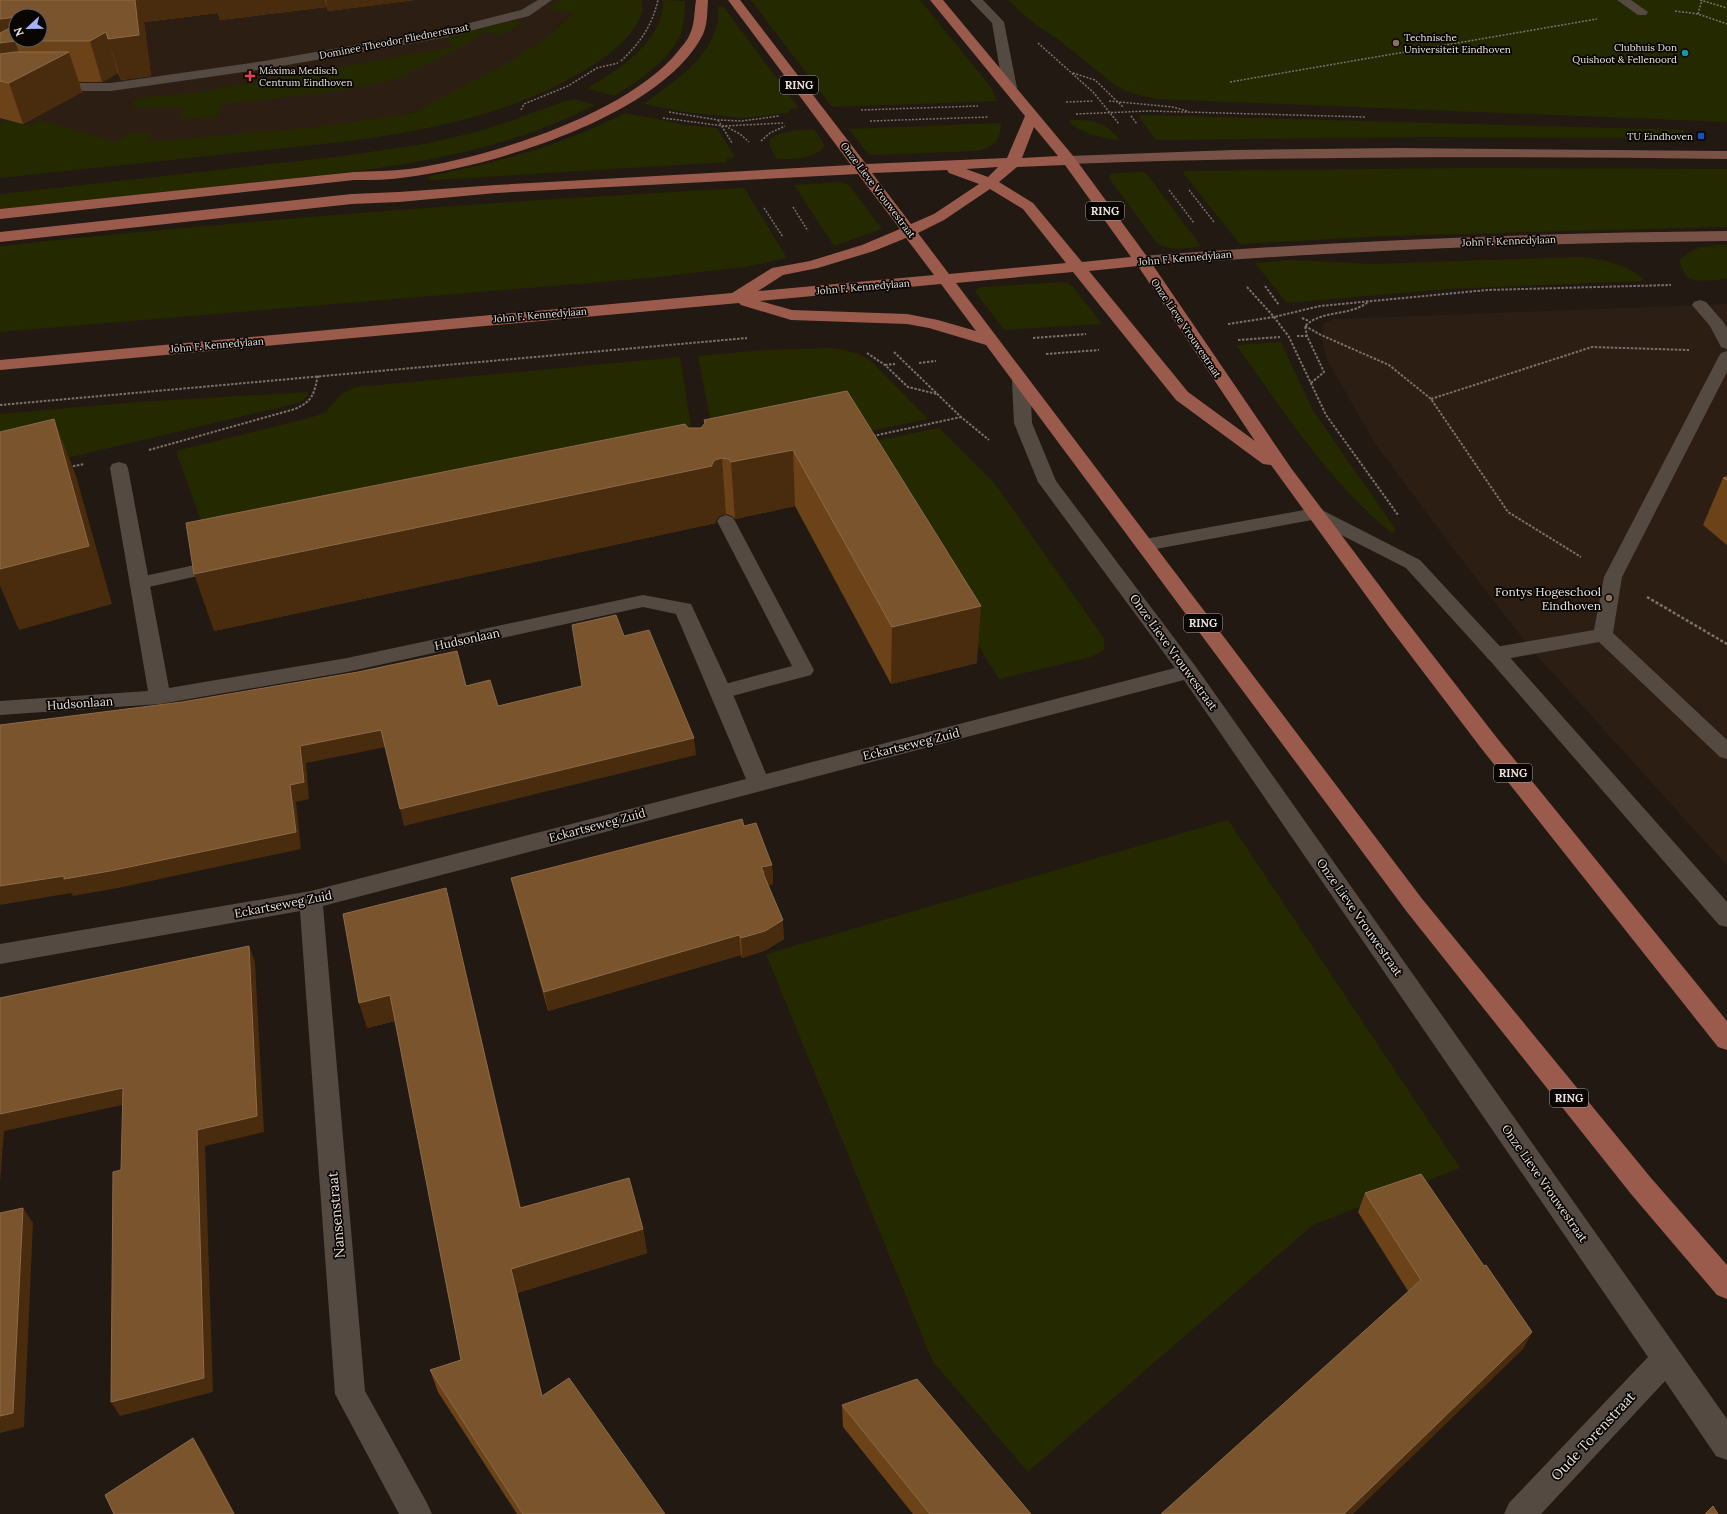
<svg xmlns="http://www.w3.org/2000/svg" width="1727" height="1514" font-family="Lora,serif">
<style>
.built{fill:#2c1e13;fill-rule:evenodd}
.green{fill:#252900}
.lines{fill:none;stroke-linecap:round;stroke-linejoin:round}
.path-far2{stroke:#7a726c;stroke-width:1.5;stroke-dasharray:2 1.5;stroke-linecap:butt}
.path-far1{stroke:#7a726c;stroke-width:2;stroke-dasharray:2.5 1.5;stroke-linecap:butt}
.path{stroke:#7a726c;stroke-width:2.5;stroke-dasharray:3 2;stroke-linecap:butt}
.lane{fill:#554a42;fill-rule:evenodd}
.street{fill:#554a42;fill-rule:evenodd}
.secondary{fill:#785247;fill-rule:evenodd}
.primary{fill:#9b5b4c;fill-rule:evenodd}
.wall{fill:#6c4318}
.shaded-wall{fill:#492b0d}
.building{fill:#7a542d;stroke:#8c6b49}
.education-dot{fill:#8d6e63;stroke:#080503;stroke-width:1.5}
.culture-dot{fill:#0f9aa8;stroke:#080503;stroke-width:1.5}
.health-dot{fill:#e0444e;stroke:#080503;stroke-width:1.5}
.transit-dot{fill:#1a4fb4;stroke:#080503;stroke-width:1.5}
.labels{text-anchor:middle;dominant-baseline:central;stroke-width:3.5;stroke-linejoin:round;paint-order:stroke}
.far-poi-label{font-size:10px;fill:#eae3de;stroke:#080503;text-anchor:start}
.far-street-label{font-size:10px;fill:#eae3de;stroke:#080503}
.shield{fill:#080503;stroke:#a6a09c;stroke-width:1}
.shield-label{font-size:11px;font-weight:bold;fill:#eae3de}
.poi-label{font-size:12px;fill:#eae3de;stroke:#080503;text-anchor:end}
.street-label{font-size:12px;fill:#eae3de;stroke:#080503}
.near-street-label{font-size:14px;fill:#eae3de;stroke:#080503}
</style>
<rect width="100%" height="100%" fill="#221912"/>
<path class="built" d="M 0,0 L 579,0 L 580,8 L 525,63 L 439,107 L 380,119 L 330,127 L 0,159 ZM 16,16 L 40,16 L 40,40 L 16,40 Z
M 1727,304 L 1727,866 L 1530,648 L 1452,547 L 1376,445 L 1327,360 L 1321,335 L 1324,323 L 1334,319 Z"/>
<path class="green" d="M 558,0 L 642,0 C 642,4 643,9 642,12 C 635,35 612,53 593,65 C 521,112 435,129 351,141 L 0,178 L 0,124 L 9,119 L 31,125 L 40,120 L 116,142 L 131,133 L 152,133 L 147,142 L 326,126 L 413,113 L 510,61 L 550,36 L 574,13 L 548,9 Z
M 663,0 L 685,1 C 685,13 684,27 679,38 C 665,64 638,81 614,96 L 589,89 L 589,87 C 620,69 664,41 663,0 Z
M 751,0 L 920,0 L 990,86 L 997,101 L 832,107 Z
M 1008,0 L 1727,0 L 1727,122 L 1157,99 L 1131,93 L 1116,86 L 1059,40 L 1036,25 Z
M 723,6 L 798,107 L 797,108 L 789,109 L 789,113 L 742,118 L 684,112 L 644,104 C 672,83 707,61 717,25 C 719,20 718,13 718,7 Z
M 517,20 L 520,23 L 509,32 L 500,34 L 485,32 L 463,46 L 397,79 L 340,91 L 222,104 L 218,117 L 180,119 L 184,107 L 133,107 L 133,100 L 149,97 L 193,93 L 453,47 L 445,37 Z
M 575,99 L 595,105 C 490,159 373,170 258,182 C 172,191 86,200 0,209 L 0,194 L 343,156 L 424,144 L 476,132 L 511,121 L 565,101 Z
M 625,113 L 687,125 L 717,128 L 735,157 L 726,159 L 727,162 L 436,180 L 427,179 L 430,176 C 497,163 563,145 625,113 Z
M 1145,115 L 1683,130 L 1688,138 L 1425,137 L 1159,140 L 1156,140 L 1138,116 Z
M 1071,120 C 1093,120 1105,121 1119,139 L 1116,140 C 1098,137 1082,134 1068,121 Z
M 1001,123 C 1000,142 995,146 977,151 L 874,155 L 868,154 L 849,129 Z
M 814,129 L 823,142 L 824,147 C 812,160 794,159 777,159 L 770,146 L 770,139 C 783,130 799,130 814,129 Z
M 1475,168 L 1727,169 L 1727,227 L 1386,236 L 1242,244 L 1239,243 L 1183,173 L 1185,171 Z
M 1143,172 L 1146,173 L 1201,246 L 1199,247 C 1185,248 1168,252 1156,242 L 1109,178 L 1111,174 L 1116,173 Z
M 841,182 L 849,185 L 882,229 L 834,246 L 794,185 Z
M 744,188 L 787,258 L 745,267 L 649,278 L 0,332 L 0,246 C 248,220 496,201 744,188 Z
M 1715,245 L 1727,245 L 1727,279 C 1704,280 1683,288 1680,259 C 1691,249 1701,247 1715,245 Z
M 1581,257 C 1604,259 1624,264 1643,278 L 1642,281 L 1448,289 L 1287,303 L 1255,263 L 1289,260 L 1371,264 Z
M 1062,282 L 1068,283 L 1073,287 L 1102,324 L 1004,330 L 976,293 L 976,289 L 982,287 Z
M 1281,342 L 1312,409 L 1396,530 L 1392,533 C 1328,482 1284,411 1236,345 Z
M 830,348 C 845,350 857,352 870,360 L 928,419 L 728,460 L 713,434 L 698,356 L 763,350 Z
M 680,357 L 693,440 L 214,557 L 176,451 L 313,417 L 326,412 L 342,393 L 356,387 Z
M 308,392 L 308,395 L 302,401 L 290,405 L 0,474 L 0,414 L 137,402 Z
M 939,428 L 995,484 L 1104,638 L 1104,650 L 1091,657 L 999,679 L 855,445 Z
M 1228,820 L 1460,1168 L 1313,1225 L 1028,1472 L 933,1362 L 766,954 Z"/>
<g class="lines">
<path class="path-far2" d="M 1700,0 L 1727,8
M 1675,11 L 1698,14 L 1727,24
M 1698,14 L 1702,0
M 1038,43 L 1093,92 L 1119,124
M 621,61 C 640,43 652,26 658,0
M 1073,73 L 1095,80 L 1123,107
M 1230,82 L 1597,19
M 1109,101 L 1173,107 L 1187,111
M 1066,102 L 1094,101
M 521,110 L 524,104 L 568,86 L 597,68 L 618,63
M 861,110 L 978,106
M 669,112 L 718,120 L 742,121 L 779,116
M 1076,114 L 1149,111 L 1365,117
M 1131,116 L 1137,124
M 663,118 L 724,126 L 783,123
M 718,120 L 732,143
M 870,121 L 989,117
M 725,126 L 740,134 L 749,142
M 761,141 L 770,133 L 785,126
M 1169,190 L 1194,223
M 1189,190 L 1214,222
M 793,207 L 808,231
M 764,208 L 783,237"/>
<path class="path-far1" d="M 1265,286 L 1279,305
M 1247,287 L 1274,317 L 1289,337 L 1326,415 L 1398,515
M 1302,318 L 1309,321
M 1228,324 L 1274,317 L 1320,306 L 1487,290 L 1671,285
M 1305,326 L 1321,335 L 1389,365 L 1431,399 L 1508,512 L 1581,557
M 1297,336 L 1307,336
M 1033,338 L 1086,334
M 1238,340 L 1280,337
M 894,352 L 961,417 L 989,440
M 867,353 L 885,365 L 908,387 L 937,394
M 1046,354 L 1099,350
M 919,363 L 936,361
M 885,365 L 895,364
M 1311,383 L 1324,372 L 1307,336 L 1305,326 C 1323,309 1349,317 1368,302
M 1431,399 L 1592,347 L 1689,350
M 0,405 L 747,338
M 873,436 L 961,417
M 149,450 L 295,409 C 313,401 314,394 318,375
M 69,467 L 84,464"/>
<path class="path" d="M 1647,597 L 1727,644"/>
<path class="lane" d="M 538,0 L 552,0 L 529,16 L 442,38 L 264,69 L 111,91 L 29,91 L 0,95 L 0,87 L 29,83 L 111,83 L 264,61 L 442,30 L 521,10 Z
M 1617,0 L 1631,0 L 1648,12 L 1646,15 L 1638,15 Z
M 1700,300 L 1706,302 L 1725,324 L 1727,328 L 1727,349 L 1721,347 L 1710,326 L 1692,305 L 1694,302 Z
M 1727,351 L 1727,372 L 1622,577 L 1613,633 L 1727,740 L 1727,759 L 1720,757 L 1599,642 L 1495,661 L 1488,659 L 1485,654 L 1488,649 L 1495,647 L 1594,630 L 1604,577 L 1719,356 L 1721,353 Z
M 726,515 L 732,517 L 735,521 L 814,670 L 811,675 L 721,699 L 714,697 L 711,692 L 714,687 L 792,666 L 717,521 L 720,517 Z
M 222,559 L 229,561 L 231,565 L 229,569 L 140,589 L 133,587 L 131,583 L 133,579 L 140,577 Z"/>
<path class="street" d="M 970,0 L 983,0 L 1004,22 L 1017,88 L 1015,91 L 1005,91 L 1003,88 L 992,23 Z
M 1021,376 L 1027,377 L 1030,381 L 1032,423 L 1056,481 L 1196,667 L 1727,1419 L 1727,1460 L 1716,1456 L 1665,1381 L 1541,1514 L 1504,1514 L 1509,1503 L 1648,1357 L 1184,680 L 323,906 L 365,1391 L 427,1503 L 432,1514 L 399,1514 L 335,1394 L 300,911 L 0,964 L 0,944 L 311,891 L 746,779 L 676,614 L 643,607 L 347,672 L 160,704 L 0,715 L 0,701 L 148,691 L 110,468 L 112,464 L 119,462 L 126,464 L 128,468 L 169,688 L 347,658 L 643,595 L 691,604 L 732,692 L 766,774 L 1175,668 L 1038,482 L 1014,423 L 1012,381 L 1015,377 Z
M 1315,508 L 1322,510 L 1420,560 L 1506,653 L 1727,902 L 1727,927 L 1719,925 L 1492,663 L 1406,568 L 1312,520 L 1145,551 L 1138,549 L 1135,545 L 1138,541 L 1145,539 Z"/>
<path class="secondary" d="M 1398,148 L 1727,151 L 1727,159 C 1508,156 1288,156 1069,164 L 1064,163 L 1062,160 L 1064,157 L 1069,156 L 1233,150 Z
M 1727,231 L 1727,241 C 1532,243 1337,251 1142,266 L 1136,264 L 1134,261 L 1136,258 L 1142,256 C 1337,241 1532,233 1727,231 Z"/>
<path class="primary" d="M 696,0 L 708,0 C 707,12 708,27 701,38 C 657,117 493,166 408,177 C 390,180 372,180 354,180 L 0,219 L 0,209 L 354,172 C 372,171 391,171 409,169 C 487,158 629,114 679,50 C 682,46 687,41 689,36 C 695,25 694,12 696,0 Z
M 728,0 L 740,0 L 866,164 L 1007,158 L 1025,116 L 930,0 L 943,0 L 1074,157 L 1148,258 L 1291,468 L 1400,613 L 1497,738 L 1727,1021 L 1727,1050 L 1718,1047 L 1481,748 L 1386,623 L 1271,465 L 1263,464 L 1176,400 L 1073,272 L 956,283 L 1423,900 L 1651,1178 L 1727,1265 L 1727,1299 L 1717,1295 L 1631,1194 L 1407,912 L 986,345 L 929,328 L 907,324 L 791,320 L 741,305 L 739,303 L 0,370 L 0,360 L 732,293 L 772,268 L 810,261 L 862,245 L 900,229 L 858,174 L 496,193 L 399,202 L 352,204 L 0,242 L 0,232 L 352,194 L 399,192 L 496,185 L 851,165 ZM 1034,127 L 1058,156 L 1022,158 ZM 1065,165 L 1131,257 L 1082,262 L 1033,203 L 999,182 L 1017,167 ZM 998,167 L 988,177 L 966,169 ZM 947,170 L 949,173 L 979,184 L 934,214 L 911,224 L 872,173 ZM 990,189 L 1023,209 L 1066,263 L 949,274 L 918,233 L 944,220 ZM 906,238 L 934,275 L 758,291 L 783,275 L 818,268 L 874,251 ZM 1138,266 L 1255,441 L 1188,392 L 1089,271 ZM 941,284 L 976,331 L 938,320 L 907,314 L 792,310 L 760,301 Z"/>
</g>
<path class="wall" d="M 0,0 L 415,0 L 328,11 L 327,7 L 220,20 L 218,13 L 144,22 L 151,76 L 121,80 L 118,73 L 102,82 L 78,82 L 82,92 L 23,124 L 0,118 Z
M 847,391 L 977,663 L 891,684 L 795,506 L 735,519 L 732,516 L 726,514 L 719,516 L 716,520 L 716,523 L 214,631 L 688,428 L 701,428 L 705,424 L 704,420 Z
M 1727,477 L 1727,545 L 1703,525 L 1723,478 Z
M 772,865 L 773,884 L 768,885 L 784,939 L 766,950 L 742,958 L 741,955 L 548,1011 L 516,897 L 511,878 Z
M 446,888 L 521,1208 L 643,1229 L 647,1253 L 517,1293 L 542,1396 L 665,1514 L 517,1514 L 438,1392 L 430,1370 L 461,1360 L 395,1021 L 367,1028 Z
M 1365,1193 L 1484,1266 L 1532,1332 L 1522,1350 L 1408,1291 L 1358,1212 Z
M 842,1405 L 1031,1514 L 913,1514 L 843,1427 Z"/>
<path class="shaded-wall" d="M 135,0 L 325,0 L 327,7 L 220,20 L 218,13 L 144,22 L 151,76 L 121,80 L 108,39 Z
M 326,0 L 415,0 L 328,11 Z
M 16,17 L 16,40 L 15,41 L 26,74 L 69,52 L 82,92 L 23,124 L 9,83 L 0,81 L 0,19 Z
M 106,32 L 118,73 L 102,82 L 90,41 Z
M 54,419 L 76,476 L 112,604 L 19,630 L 0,586 L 0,569 Z
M 793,450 L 795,506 L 735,519 L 731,462 Z
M 722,458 L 726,514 L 719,516 L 716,520 L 716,523 L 214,631 L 194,574 L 712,464 L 715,460 Z
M 981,606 L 977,663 L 891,684 L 892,627 Z
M 381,730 L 386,747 L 306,763 L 309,799 L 296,802 L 301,849 L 118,888 L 73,896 L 71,893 L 0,905 L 0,886 L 290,785 L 300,746 Z
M 694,738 L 696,755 L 404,826 L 400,809 Z
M 772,865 L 773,884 L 765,886 L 761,867 Z
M 446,888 L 452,914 L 526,1232 L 520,1208 Z
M 783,920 L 784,939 L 766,950 L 742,958 L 741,938 Z
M 739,935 L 741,955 L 548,1011 L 544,992 Z
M 249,946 L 255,962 L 264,1132 L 205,1146 L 213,1392 L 120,1416 L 111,1402 L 197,1130 Z
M 390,995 L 398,1020 L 367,1028 L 359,1003 Z
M 123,1088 L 131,1103 L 4,1131 L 0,1183 L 0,1114 Z
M 23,1208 L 33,1223 L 24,1427 L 0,1433 L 0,1416 Z
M 643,1229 L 647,1253 L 517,1293 L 548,1418 L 542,1396 L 511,1269 Z
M 1532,1332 L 1522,1350 L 1353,1514 L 1344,1514 Z
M 193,1438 L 204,1455 L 235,1514 L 234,1514 Z"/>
<path class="building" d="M 0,0 L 135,0 L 139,35 L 108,39 L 106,32 L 90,41 L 15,41 L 0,43 L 0,33 L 16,25 L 16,40 L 40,40 L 40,16 L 33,16 L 36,14 L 23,16 L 16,16 L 16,17 L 0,19 Z
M 15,52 L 69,52 L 9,83 L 0,81 L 0,54 Z
M 847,391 L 981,606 L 892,627 L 793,450 L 731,462 L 729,459 L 722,458 L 715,460 L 712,464 L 712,466 L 194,574 L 186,523 L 685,424 L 688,428 L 701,428 L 705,423 L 704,420 Z
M 54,419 L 89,546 L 0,569 L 0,432 Z
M 1727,477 L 1727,480 L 1723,478 Z
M 616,615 L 624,636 L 649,630 L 694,738 L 400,809 L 381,730 L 300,746 L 304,782 L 290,785 L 296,832 L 110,871 L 64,879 L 64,876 L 0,886 L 0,725 L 182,702 L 358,672 L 457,651 L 466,686 L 490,680 L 498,706 L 582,686 L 572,625 Z
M 742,819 L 744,826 L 756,823 L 772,865 L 761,867 L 764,873 L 763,873 L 783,920 L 765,931 L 741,938 L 739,935 L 544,992 L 511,878 Z
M 446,888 L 520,1208 L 629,1178 L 643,1229 L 511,1269 L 542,1396 L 569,1378 L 665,1514 L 523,1514 L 430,1370 L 461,1360 L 390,995 L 359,1003 L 343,914 Z
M 249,946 L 257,1116 L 197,1130 L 204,1378 L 111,1402 L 113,1172 L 121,1170 L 123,1088 L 0,1114 L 0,998 Z
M 1421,1174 L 1484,1266 L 1486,1265 L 1532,1332 L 1344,1514 L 1161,1514 L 1421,1280 L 1365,1193 Z
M 23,1208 L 13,1413 L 0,1416 L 0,1213 Z
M 917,1379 L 1031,1514 L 930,1514 L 842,1405 Z
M 193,1438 L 234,1514 L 114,1514 L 105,1495 Z
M 1713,1506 L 1718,1514 L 1705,1514 Z"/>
<g class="education-dot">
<circle cx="1396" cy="43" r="4"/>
<circle cx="1609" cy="598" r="4"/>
</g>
<circle class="culture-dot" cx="1685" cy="53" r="4"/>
<path class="health-dot" d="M248 70h4v4h4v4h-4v4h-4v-4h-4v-4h4z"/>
<rect class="transit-dot" x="1697" y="132" width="8" height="8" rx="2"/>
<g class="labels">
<g class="far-poi-label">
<text x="1404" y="37">Technische<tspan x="1404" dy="12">Universiteit Eindhoven</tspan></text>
<text x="1677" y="47" text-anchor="end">Clubhuis Don<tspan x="1677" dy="12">Quishoot &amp; Fellenoord</tspan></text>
<text x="259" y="70">Máxima Medisch<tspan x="259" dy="12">Centrum Eindhoven</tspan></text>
<text x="1693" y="136" text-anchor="end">TU Eindhoven</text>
</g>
<g class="far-street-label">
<text transform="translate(394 41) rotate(-11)">Dominee Theodor Fliednerstraat</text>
<text transform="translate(878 190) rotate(53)">Onze Lieve Vrouwestraat</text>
<text transform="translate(1509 241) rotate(-2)">John F. Kennedylaan</text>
<text transform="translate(1185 258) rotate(-5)">John F. Kennedylaan</text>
<text transform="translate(863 287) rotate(-5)">John F. Kennedylaan</text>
<text transform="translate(540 315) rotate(-5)">John F. Kennedylaan</text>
<text transform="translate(1186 328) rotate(56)">Onze Lieve Vrouwestraat</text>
<text transform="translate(217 345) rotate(-5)">John F. Kennedylaan</text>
</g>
<g class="shield">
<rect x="780" y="76" width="38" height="18" rx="3"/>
<rect x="1086" y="202" width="38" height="18" rx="3"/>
<rect x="1184" y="614" width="38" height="18" rx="3"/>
<rect x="1494" y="764" width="38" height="18" rx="3"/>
<rect x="1550" y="1089" width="38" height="18" rx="3"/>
</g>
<g class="shield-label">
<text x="799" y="85">RING</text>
<text x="1105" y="211">RING</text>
<text x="1203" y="623">RING</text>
<text x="1513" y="773">RING</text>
<text x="1569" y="1098">RING</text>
</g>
<g class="poi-label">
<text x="1601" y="591">Fontys Hogeschool<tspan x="1601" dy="14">Eindhoven</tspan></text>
</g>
<g class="street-label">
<text transform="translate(467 639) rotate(-12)">Hudsonlaan</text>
<text transform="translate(1174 652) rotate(54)">Onze Lieve Vrouwestraat</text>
<text transform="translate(80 703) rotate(-4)">Hudsonlaan</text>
<text transform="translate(911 744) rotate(-14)">Eckartseweg Zuid</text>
<text transform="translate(597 825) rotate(-15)">Eckartseweg Zuid</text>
<text transform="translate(283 904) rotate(-11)">Eckartseweg Zuid</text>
<text transform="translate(1360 917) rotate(55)">Onze Lieve Vrouwestraat</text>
<text transform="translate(1545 1183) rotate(55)">Onze Lieve Vrouwestraat</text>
</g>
<g class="near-street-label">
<text transform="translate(336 1215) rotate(-95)">Nansenstraat</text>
<text transform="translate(1593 1436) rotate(-47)">Oude Torenstraat</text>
</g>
</g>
<g transform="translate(28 28) rotate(248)"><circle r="19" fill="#080503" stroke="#625e5b"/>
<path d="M0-3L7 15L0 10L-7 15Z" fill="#a4b2fc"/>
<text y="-6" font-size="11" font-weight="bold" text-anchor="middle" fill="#eae3de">N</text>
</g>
</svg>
